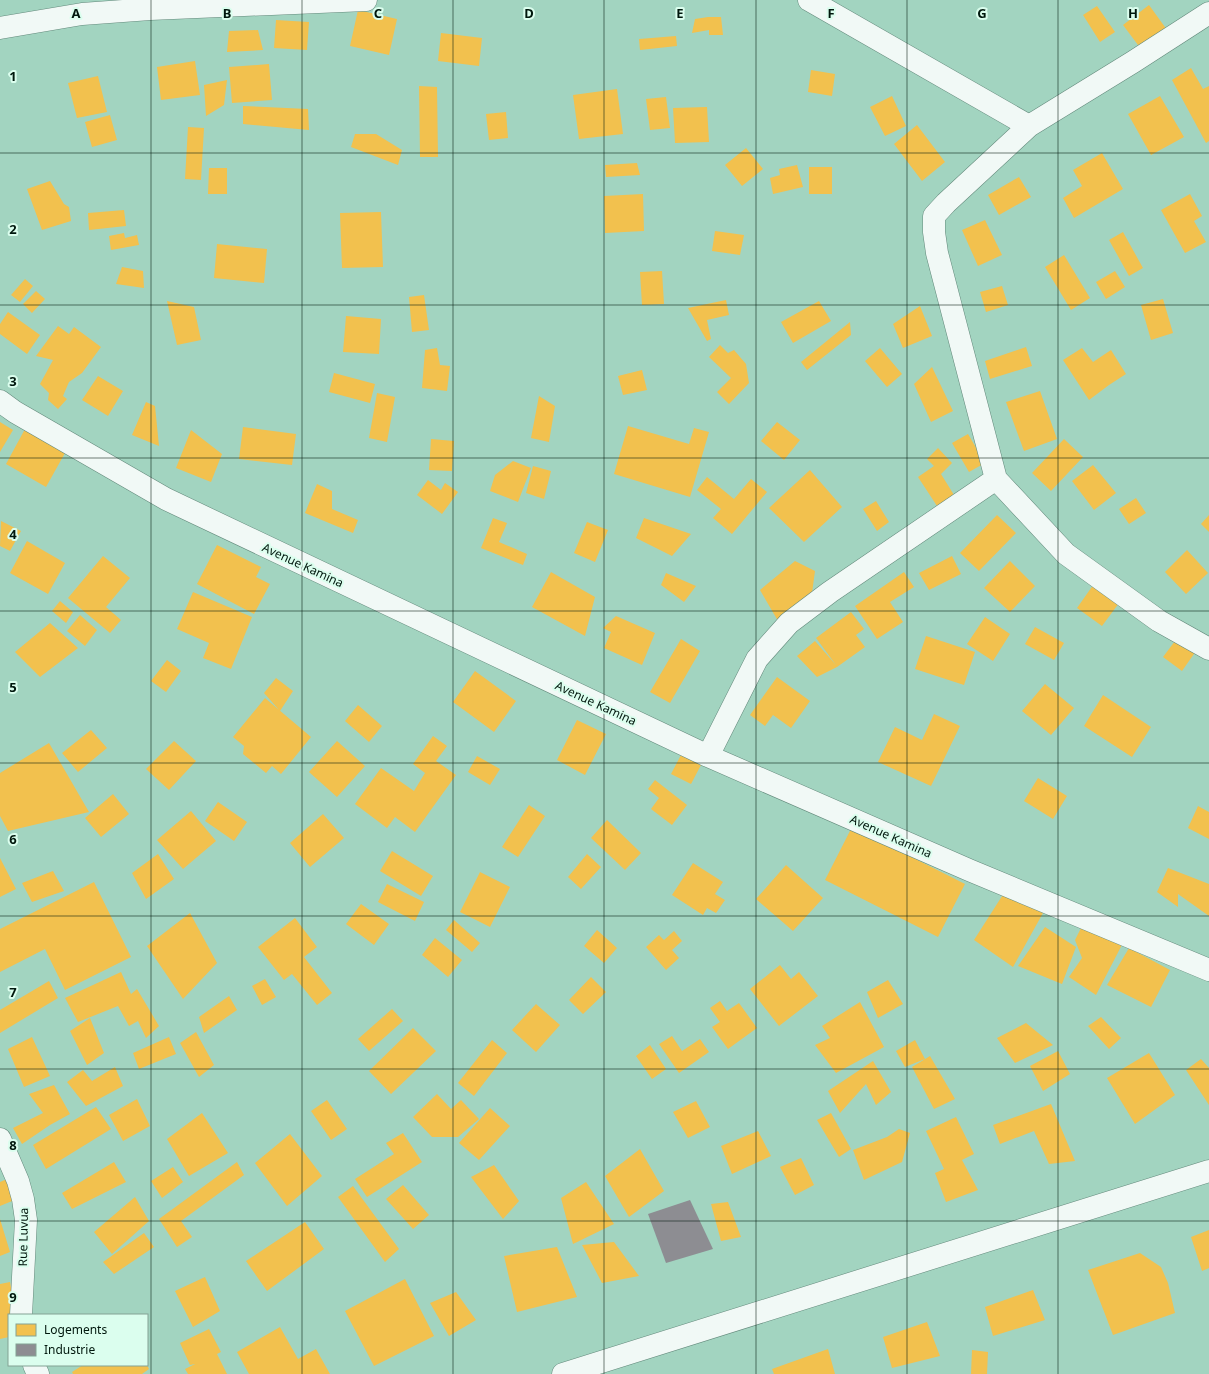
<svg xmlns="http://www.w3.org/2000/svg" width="1209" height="1374" font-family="'Noto Sans',sans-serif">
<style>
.homes{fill:#f2c14e}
.industry{fill:#8d8d92}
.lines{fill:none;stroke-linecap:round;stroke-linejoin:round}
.minor-casing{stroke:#63897b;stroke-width:23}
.minor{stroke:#f1f9f6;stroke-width:22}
.grid{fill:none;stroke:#00170d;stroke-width:1;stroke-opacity:0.55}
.labels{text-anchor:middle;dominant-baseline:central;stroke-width:4;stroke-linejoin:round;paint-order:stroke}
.street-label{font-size:12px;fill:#00170d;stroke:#dbfeee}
.grid-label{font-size:13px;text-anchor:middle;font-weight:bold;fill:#00170d;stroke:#dbfeee;stroke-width:4;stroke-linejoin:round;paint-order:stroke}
</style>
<rect width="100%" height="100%" fill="#a2d4c0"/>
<path class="homes" d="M 1149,5 L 1170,34 L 1144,53 L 1123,25 Z
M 1097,6 L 1115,32 L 1100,42 L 1083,15 Z
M 358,10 L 397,19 L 389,55 L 350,46 Z
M 708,17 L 721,17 L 723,35 L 709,35 L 709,30 L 692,33 L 695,19 Z
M 276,20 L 309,22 L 307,50 L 274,48 Z
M 258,30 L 263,50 L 227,52 L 229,31 Z
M 441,33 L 482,38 L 479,66 L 438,61 Z
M 676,36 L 677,46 L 640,50 L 639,39 Z
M 195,61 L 200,95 L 161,100 L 157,67 Z
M 269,64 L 272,100 L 232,103 L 229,67 Z
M 1191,68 L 1203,89 L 1209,86 L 1209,141 L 1206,143 L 1172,80 Z
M 811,70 L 835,74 L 832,96 L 808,92 Z
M 98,76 L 107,112 L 77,118 L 68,83 Z
M 227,80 L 224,105 L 206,116 L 204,85 Z
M 419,86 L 437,87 L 438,157 L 420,157 Z
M 617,89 L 623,134 L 579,139 L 573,95 Z
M 892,96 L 906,126 L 885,136 L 870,107 Z
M 1160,96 L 1184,137 L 1151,155 L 1128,114 Z
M 666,97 L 670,128 L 650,130 L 646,99 Z
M 243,106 L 308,109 L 309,130 L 243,124 Z
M 707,107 L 709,142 L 675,143 L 673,108 Z
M 506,112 L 508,138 L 489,140 L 486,114 Z
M 110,115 L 117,140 L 92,147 L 85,122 Z
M 917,125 L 945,162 L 922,181 L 894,144 Z
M 188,127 L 204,128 L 201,180 L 185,179 Z
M 355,134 L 376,134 L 402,150 L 398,165 L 351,147 Z
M 746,148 L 763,169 L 742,186 L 725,165 Z
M 1102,153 L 1123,189 L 1074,218 L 1063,198 L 1082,186 L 1073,170 Z
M 637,163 L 640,175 L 606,177 L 605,165 Z
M 797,165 L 803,187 L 773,194 L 770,178 L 780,175 L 779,169 Z
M 809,167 L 832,167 L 832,194 L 809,194 Z
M 209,168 L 227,168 L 227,194 L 208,194 Z
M 1019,177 L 1031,197 L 999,215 L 988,195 Z
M 50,181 L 64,204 L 69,207 L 71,221 L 42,230 L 27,189 Z
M 643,194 L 644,231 L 605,233 L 604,196 Z
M 1190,194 L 1202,216 L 1194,221 L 1206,242 L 1185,253 L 1161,210 Z
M 124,210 L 126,226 L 89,230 L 88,213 Z
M 381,212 L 383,267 L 342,268 L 340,213 Z
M 985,220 L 1002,255 L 978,266 L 962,230 Z
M 715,231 L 744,235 L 740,255 L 712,251 Z
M 1123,232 L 1143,268 L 1129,276 L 1109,240 Z
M 124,233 L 125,238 L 137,235 L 139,245 L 111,250 L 109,236 Z
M 217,244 L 267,249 L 264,283 L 214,278 Z
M 1064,255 L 1090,298 L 1071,310 L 1045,267 Z
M 122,267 L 143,271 L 144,288 L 116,284 Z
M 662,271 L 664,304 L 642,305 L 640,272 Z
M 1115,271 L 1125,287 L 1106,299 L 1096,282 Z
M 25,279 L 33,286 L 20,302 L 11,295 Z
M 1002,286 L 1008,305 L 986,312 L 980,292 Z
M 36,291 L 45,299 L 32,313 L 23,304 Z
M 424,295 L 429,330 L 412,332 L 409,297 Z
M 1163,299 L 1173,333 L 1151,340 L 1141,305 Z
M 726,300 L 729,315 L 707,320 L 711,339 L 707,341 L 688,308 Z
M 167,301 L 194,307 L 201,340 L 177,345 Z
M 819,301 L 831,321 L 793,343 L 781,322 Z
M 920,306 L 932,336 L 903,348 L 893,324 Z
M 8,312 L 40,335 L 27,354 L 0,334 L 0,324 Z
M 346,316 L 381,319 L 379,354 L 343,352 Z
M 850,322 L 851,335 L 807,370 L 801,362 Z
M 58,326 L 69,334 L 74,327 L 101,347 L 82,373 L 69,382 L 63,396 L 67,399 L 58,409 L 48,400 L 49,393 L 40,384 L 53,360 L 36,356 Z
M 720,345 L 728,353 L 734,350 L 746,364 L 749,383 L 729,404 L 717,392 L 731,378 L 709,357 Z
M 1026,347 L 1032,366 L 990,379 L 985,361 Z
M 437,348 L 440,365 L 450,366 L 447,391 L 422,388 L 425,350 Z
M 880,348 L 902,374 L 887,387 L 865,361 Z
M 1082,348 L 1093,362 L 1111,350 L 1126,374 L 1109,385 L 1089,400 L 1063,360 Z
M 932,367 L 953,411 L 931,422 L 914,384 Z
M 642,370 L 647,390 L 623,395 L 618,376 Z
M 334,373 L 375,384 L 370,403 L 329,392 Z
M 98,376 L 123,391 L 108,416 L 82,400 Z
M 1040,391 L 1057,439 L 1024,451 L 1006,402 Z
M 377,393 L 395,397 L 387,442 L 369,438 Z
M 539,396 L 555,406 L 549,442 L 531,438 Z
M 146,402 L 155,406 L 159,446 L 132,435 Z
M 0,422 L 13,430 L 0,452 Z
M 777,422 L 800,440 L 784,460 L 761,441 Z
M 628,426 L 689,444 L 694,428 L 709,432 L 690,497 L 614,474 Z
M 243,427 L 296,434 L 292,465 L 239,459 Z
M 25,429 L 65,453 L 46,487 L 6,464 Z
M 191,430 L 222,454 L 211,482 L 176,468 Z
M 968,434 L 985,463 L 969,472 L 952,443 Z
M 431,439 L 454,441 L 452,471 L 429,470 Z
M 1064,439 L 1083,457 L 1051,491 L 1032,473 Z
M 938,448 L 952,463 L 941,474 L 954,495 L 937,506 L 918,477 L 934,466 L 927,459 Z
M 513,461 L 531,468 L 518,502 L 490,491 L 495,475 Z
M 1093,465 L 1116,493 L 1094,510 L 1072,481 Z
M 533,466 L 551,471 L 544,499 L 526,493 Z
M 810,470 L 842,507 L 804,542 L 769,508 Z
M 707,477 L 734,499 L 751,479 L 767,492 L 732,534 L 713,518 L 721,509 L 697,490 Z
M 428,480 L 441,490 L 445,483 L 458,492 L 442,514 L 417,495 Z
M 317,484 L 332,491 L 332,509 L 358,520 L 353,533 L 305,513 Z
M 1136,498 L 1146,513 L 1129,524 L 1119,509 Z
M 876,501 L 889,522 L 877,531 L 863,509 Z
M 997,515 L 1016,533 L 979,571 L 960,553 Z
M 1209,515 L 1209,532 L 1201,524 Z
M 493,518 L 507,523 L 499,542 L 527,554 L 523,565 L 481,548 Z
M 644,518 L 691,534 L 672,556 L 636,538 Z
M 1,521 L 21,531 L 10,551 L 0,546 Z
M 587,522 L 608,530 L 595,562 L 574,553 Z
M 27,541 L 65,563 L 48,594 L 10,573 Z
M 217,545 L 261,567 L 256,577 L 270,584 L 254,614 L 197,584 Z
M 1187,550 L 1208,573 L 1186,594 L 1165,572 Z
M 103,556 L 130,578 L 106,607 L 121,620 L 110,633 L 68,598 Z
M 952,556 L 961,574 L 929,590 L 919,573 Z
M 795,561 L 815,571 L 812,593 L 778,621 L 760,590 Z
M 1010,561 L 1035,586 L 1010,612 L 984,588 Z
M 551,572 L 595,597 L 585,636 L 532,607 Z
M 904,572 L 914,587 L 890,602 L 903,622 L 877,639 L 855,606 Z
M 666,573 L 696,586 L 684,602 L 661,585 Z
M 1096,581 L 1122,599 L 1102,626 L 1077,608 Z
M 193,592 L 252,617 L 231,669 L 203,658 L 209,643 L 177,629 Z
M 60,601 L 73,612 L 66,623 L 52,611 Z
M 851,612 L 864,629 L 856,635 L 865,647 L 837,667 L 817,677 L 797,656 L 815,641 L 836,665 L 816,638 Z
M 80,615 L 97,630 L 85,646 L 67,631 Z
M 616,616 L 655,633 L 642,665 L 604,648 L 611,632 L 603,628 Z
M 985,617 L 1010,634 L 993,661 L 967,644 Z
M 50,623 L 78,648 L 40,677 L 15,652 Z
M 1035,627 L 1064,643 L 1054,660 L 1025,644 Z
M 926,636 L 975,652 L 964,685 L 915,669 Z
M 1178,637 L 1196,651 L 1182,671 L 1163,657 Z
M 681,639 L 700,651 L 670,703 L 650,692 Z
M 167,660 L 181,671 L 166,692 L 151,681 Z
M 475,671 L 516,701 L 494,732 L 453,702 Z
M 777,677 L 810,701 L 791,728 L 773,715 L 765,726 L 750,715 Z
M 276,678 L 293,691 L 280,711 L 264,693 Z
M 1045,684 L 1074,708 L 1051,735 L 1022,711 Z
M 1103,695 L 1151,727 L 1132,757 L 1084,726 Z
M 265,698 L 311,737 L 281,774 L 272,766 L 266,773 L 243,754 L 244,746 L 233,737 Z
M 358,705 L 382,726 L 369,742 L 345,721 Z
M 934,714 L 960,726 L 931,786 L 878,762 L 895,727 L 922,740 Z
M 577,720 L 606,734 L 585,775 L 557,760 Z
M 91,730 L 107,748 L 78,772 L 62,753 Z
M 433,736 L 447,746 L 436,761 L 456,775 L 415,832 L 395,817 L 387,828 L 355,804 L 381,768 L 414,791 L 425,773 L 413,764 Z
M 174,741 L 196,761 L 169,790 L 146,769 Z
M 337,741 L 365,766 L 337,797 L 309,772 Z
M 49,743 L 89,812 L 8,831 L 0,816 L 0,773 Z
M 681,755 L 701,765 L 691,784 L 671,774 Z
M 477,756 L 500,769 L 490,785 L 468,772 Z
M 1038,778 L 1067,796 L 1053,819 L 1024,801 Z
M 655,780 L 687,805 L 672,825 L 651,809 L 659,798 L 648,789 Z
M 113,794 L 129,814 L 101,837 L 85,818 Z
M 218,802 L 247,822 L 234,841 L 205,821 Z
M 529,805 L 545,816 L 518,857 L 502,847 Z
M 1198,806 L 1209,812 L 1209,839 L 1188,828 Z
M 191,811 L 216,841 L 183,869 L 157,840 Z
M 323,814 L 344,838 L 310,867 L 290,843 Z
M 607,820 L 641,853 L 625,870 L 591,838 Z
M 852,827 L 965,884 L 938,937 L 825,880 Z
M 392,851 L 433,876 L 421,896 L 380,871 Z
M 158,854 L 174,879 L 146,899 L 132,873 Z
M 587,854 L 601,867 L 581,889 L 568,877 Z
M 0,858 L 16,889 L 0,897 Z
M 693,863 L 723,882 L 715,894 L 725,900 L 716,913 L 707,908 L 703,915 L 672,895 Z
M 786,865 L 823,898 L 793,931 L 756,899 Z
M 1168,868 L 1209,884 L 1209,916 L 1178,894 L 1178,907 L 1157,892 Z
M 53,871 L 64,891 L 32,902 L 22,883 Z
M 480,872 L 510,887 L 490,927 L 460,912 Z
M 94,882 L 131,957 L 65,990 L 45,949 L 0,972 L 0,929 Z
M 387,884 L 424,902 L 415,921 L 378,902 Z
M 1004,893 L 1043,913 L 1013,967 L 974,940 Z
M 361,904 L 389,924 L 374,945 L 346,924 Z
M 190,913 L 217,963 L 183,999 L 147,946 Z
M 295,918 L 317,947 L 304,957 L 332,993 L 317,1005 L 292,974 L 284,980 L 258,947 Z
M 454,920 L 480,943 L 472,952 L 446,930 Z
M 1085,920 L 1126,937 L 1096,995 L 1069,977 L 1082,958 L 1075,940 Z
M 1045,927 L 1076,947 L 1062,984 L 1018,966 Z
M 597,930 L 617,948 L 604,963 L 584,946 Z
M 674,931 L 682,941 L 672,950 L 679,958 L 666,970 L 646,947 L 659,935 L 664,940 Z
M 435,938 L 462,960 L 448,977 L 422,955 Z
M 1129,948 L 1170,970 L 1151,1007 L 1107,985 Z
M 780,965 L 791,979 L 799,972 L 818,996 L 779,1026 L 750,989 Z
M 121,972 L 131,994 L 137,989 L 159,1026 L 146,1038 L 138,1021 L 129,1026 L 118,1006 L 78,1022 L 65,998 Z
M 591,977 L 606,992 L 583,1014 L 569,1000 Z
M 265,979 L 276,997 L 262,1005 L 252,986 Z
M 888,980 L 903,1004 L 878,1018 L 867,992 Z
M 49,981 L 58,998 L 0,1033 L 0,1010 Z
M 229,996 L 237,1010 L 204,1033 L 199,1017 Z
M 720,1001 L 727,1011 L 739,1003 L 757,1028 L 728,1049 L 712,1027 L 720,1022 L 710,1008 Z
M 860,1002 L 884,1047 L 836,1073 L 815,1045 L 830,1038 L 822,1026 Z
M 536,1004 L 560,1025 L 536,1052 L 512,1030 Z
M 392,1009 L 403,1021 L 369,1051 L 358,1039 Z
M 1101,1017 L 1121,1038 L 1109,1049 L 1088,1026 Z
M 90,1018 L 104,1053 L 87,1065 L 70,1031 Z
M 1026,1023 L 1053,1045 L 1015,1063 L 997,1038 Z
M 413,1028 L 436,1051 L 391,1094 L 369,1071 Z
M 196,1032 L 214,1065 L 199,1077 L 180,1043 Z
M 672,1036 L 682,1051 L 700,1039 L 709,1052 L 679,1073 L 659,1044 Z
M 32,1037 L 50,1076 L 24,1087 L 8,1049 Z
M 169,1037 L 176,1054 L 139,1069 L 133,1053 Z
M 492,1040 L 507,1053 L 474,1096 L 458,1083 Z
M 915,1040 L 925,1059 L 905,1067 L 896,1051 Z
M 650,1045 L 666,1069 L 652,1079 L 636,1056 Z
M 1058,1051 L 1070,1074 L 1043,1091 L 1030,1066 Z
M 1149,1053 L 1175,1095 L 1135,1124 L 1107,1078 Z
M 930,1056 L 955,1099 L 934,1109 L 912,1067 Z
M 1201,1059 L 1209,1068 L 1209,1105 L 1186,1070 Z
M 873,1061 L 891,1092 L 876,1105 L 866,1084 L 840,1113 L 828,1091 Z
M 115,1067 L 123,1086 L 86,1106 L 67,1082 L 83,1070 L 92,1081 Z
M 54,1085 L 70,1114 L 50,1125 L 22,1144 L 13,1128 L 43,1113 L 29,1094 Z
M 437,1094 L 451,1109 L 461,1100 L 479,1119 L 458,1137 L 432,1137 L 413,1117 Z
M 137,1099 L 150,1126 L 123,1141 L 109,1115 Z
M 327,1100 L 347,1129 L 331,1140 L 311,1111 Z
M 696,1101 L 710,1127 L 688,1138 L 673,1112 Z
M 1051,1104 L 1075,1161 L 1049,1164 L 1034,1131 L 1000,1144 L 993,1125 Z
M 96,1107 L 111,1129 L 46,1169 L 33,1145 Z
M 490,1108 L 510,1126 L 479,1160 L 459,1143 Z
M 202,1113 L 228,1153 L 189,1176 L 167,1139 Z
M 831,1113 L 851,1149 L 839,1157 L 817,1120 Z
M 956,1117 L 974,1154 L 962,1160 L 978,1190 L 946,1202 L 935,1173 L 944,1169 L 926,1131 Z
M 899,1129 L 910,1133 L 902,1162 L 864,1180 L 853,1150 L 887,1137 Z
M 758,1131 L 771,1156 L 732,1174 L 721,1146 Z
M 403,1133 L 422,1162 L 367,1197 L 355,1179 L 394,1154 L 386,1143 Z
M 290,1134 L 322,1176 L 287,1206 L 255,1163 Z
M 640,1149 L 664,1191 L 629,1217 L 605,1176 Z
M 801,1158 L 814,1185 L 795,1195 L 780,1167 Z
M 114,1162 L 126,1182 L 72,1209 L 62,1193 Z
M 237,1162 L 244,1175 L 181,1221 L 192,1237 L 177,1247 L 159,1219 Z
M 494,1165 L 519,1201 L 503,1219 L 471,1177 Z
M 173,1167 L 183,1182 L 162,1198 L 151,1181 Z
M 7,1179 L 17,1199 L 0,1206 L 0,1182 Z
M 586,1182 L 614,1224 L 573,1244 L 561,1198 Z
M 403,1185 L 429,1215 L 413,1229 L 386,1199 Z
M 353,1186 L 399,1249 L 385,1262 L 338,1197 Z
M 135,1197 L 149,1221 L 112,1254 L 94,1232 Z
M 728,1202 L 741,1237 L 721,1241 L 711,1204 Z
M 0,1219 L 10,1252 L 0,1256 Z
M 305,1222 L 324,1249 L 267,1291 L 246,1261 Z
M 1209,1230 L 1209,1268 L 1202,1271 L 1191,1237 Z
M 144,1233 L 154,1247 L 114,1274 L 103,1262 Z
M 614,1242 L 639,1276 L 602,1283 L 582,1245 Z
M 557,1247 L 577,1297 L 517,1312 L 504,1256 Z
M 1140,1253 L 1161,1267 L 1168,1283 L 1175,1313 L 1113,1335 L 1088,1270 Z
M 205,1277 L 220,1311 L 193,1327 L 175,1291 Z
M 405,1279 L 434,1336 L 374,1366 L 345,1311 Z
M 10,1282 L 16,1315 L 9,1315 L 9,1337 L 0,1339 L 0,1284 Z
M 1033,1290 L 1045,1320 L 993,1336 L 985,1307 Z
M 456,1292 L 476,1320 L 449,1336 L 430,1303 Z
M 927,1322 L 940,1356 L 892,1368 L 883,1337 Z
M 280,1327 L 298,1359 L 316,1349 L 330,1374 L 249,1374 L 237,1352 Z
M 209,1329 L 221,1352 L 217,1354 L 227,1374 L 188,1374 L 185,1369 L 195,1364 L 190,1365 L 180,1343 Z
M 828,1349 L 835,1374 L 774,1374 L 772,1369 Z
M 972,1350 L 988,1352 L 987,1374 L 971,1374 Z
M 83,1365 L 147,1365 L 149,1369 L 142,1374 L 73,1374 L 72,1372 Z"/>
<path class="industry" d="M 690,1200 L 713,1249 L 666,1263 L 648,1214 Z"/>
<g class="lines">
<defs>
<path id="minor" d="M 809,0 L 1029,126
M 1209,13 L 1133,62 L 1029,126 L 946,203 L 934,216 L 934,232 L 937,253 L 996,479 L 1066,554 L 1159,621 L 1209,649
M 0,28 L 82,14 L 150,9 L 366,0
M 0,401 L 15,412 L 166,499 L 708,756 L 969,870 L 1209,970
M 708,756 L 757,659 L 789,623 L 830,592 L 996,479
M 0,1139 L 18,1181 L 23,1199 L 26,1220 L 21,1315
M 34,1365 L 38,1374
M 563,1374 L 1209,1171"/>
</defs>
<use href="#minor" class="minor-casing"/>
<use href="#minor" class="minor"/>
</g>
<path class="grid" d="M 151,0 L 151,1374M 302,0 L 302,1374M 453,0 L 453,1374M 604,0 L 604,1374M 756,0 L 756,1374M 907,0 L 907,1374M 1058,0 L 1058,1374M 0,153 L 1209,153M 0,305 L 1209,305M 0,458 L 1209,458M 0,611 L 1209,611M 0,763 L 1209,763M 0,916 L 1209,916M 0,1069 L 1209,1069M 0,1221 L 1209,1221"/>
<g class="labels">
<g class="street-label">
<text transform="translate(303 565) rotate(25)">Avenue Kamina</text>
<text transform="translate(596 703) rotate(25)">Avenue Kamina</text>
<text transform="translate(891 836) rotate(24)">Avenue Kamina</text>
<text transform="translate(23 1237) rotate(-89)">Rue Luvua</text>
</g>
</g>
<g class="grid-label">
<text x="76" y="18">A</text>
<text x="227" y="18">B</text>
<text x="378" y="18">C</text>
<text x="529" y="18">D</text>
<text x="680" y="18">E</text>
<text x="831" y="18">F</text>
<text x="982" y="18">G</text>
<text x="1133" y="18">H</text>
<text x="13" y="81">1</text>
<text x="13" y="234">2</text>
<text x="13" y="386">3</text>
<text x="13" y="539">4</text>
<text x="13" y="692">5</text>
<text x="13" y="844">6</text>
<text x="13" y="997">7</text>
<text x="13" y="1150">8</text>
<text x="13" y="1302">9</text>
</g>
<rect x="8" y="1314" width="140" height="52" fill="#dbfeee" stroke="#83a294"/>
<rect x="16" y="1324" width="20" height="12" fill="#f2c14e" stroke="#83a294"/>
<text x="44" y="1334" font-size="12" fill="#00170d">Logements</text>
<rect x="16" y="1344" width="20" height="12" fill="#8d8d92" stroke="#83a294"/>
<text x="44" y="1354" font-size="12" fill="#00170d">Industrie</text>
</svg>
